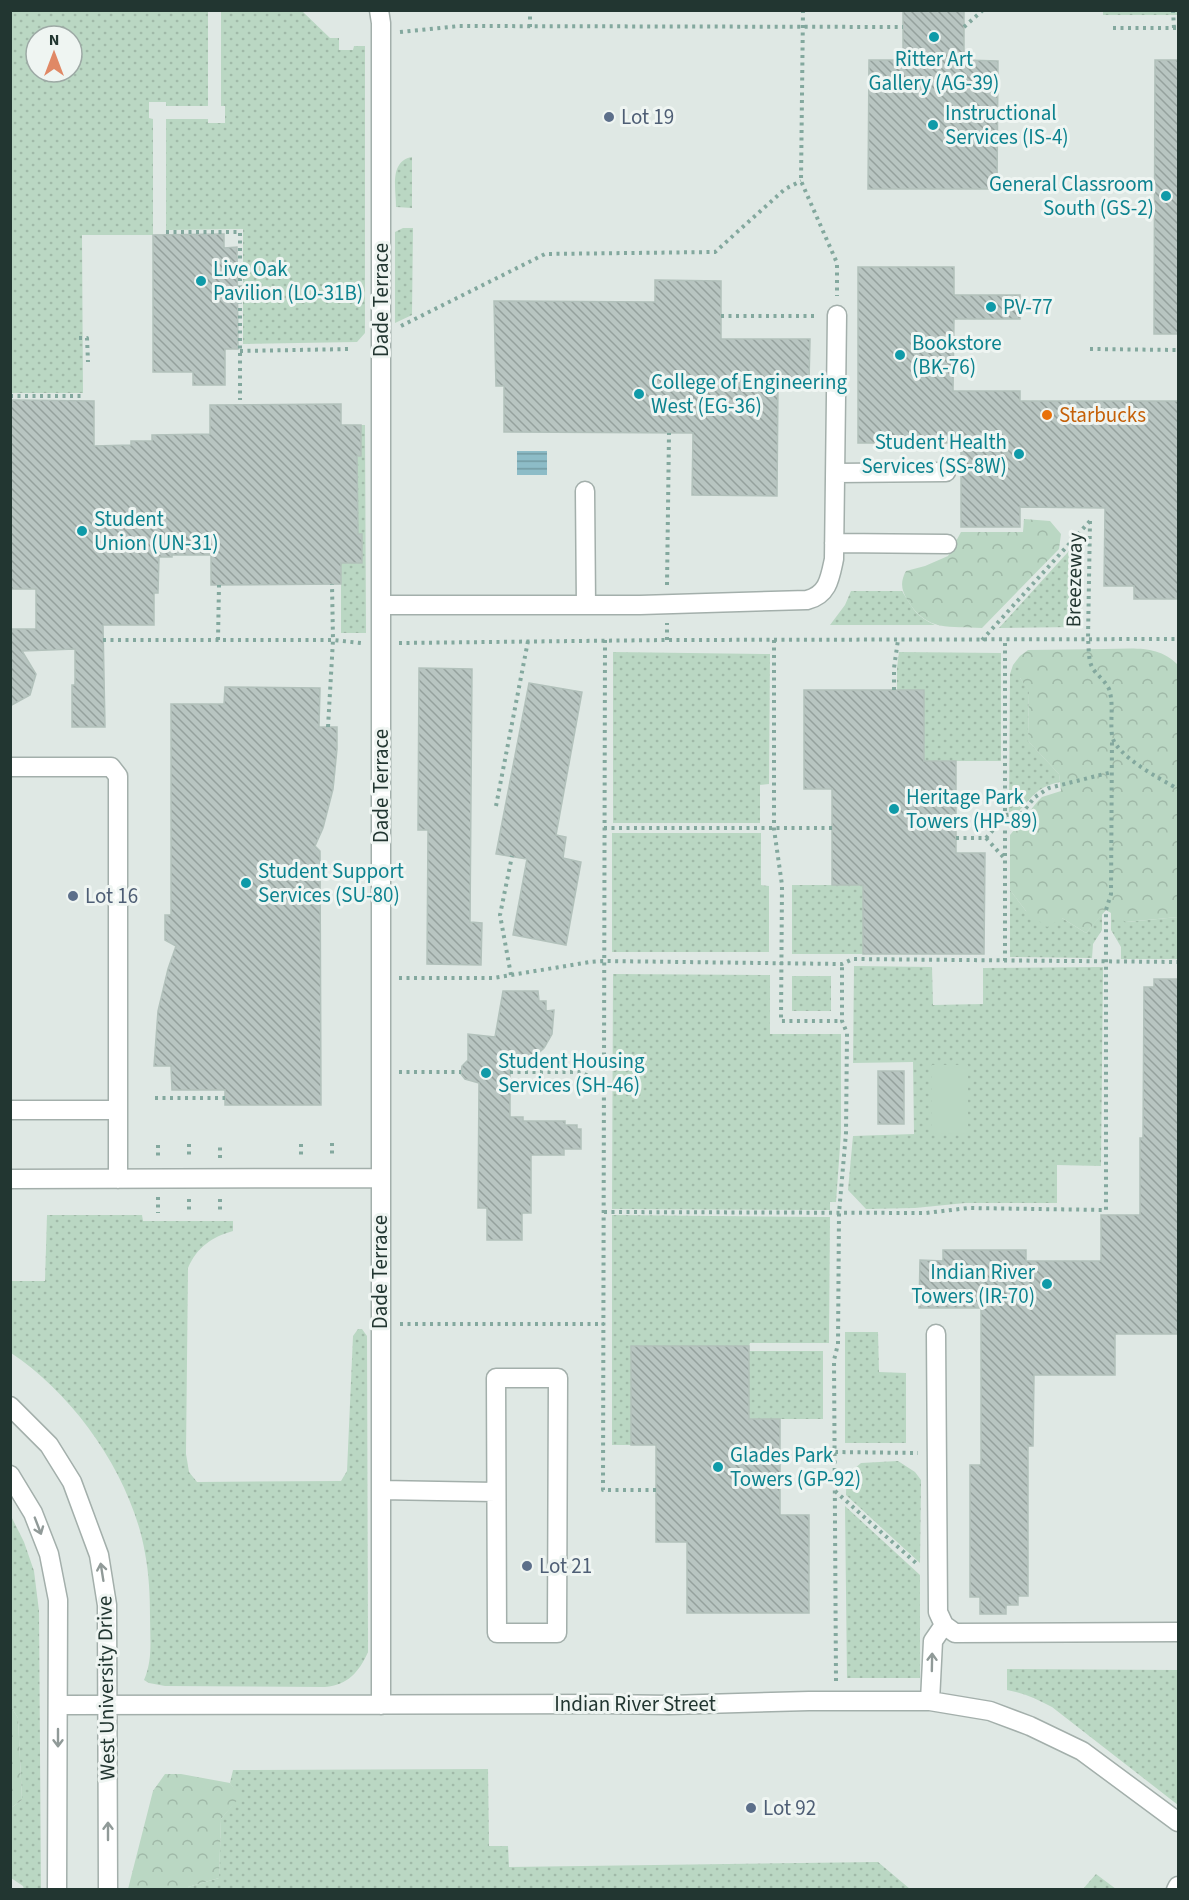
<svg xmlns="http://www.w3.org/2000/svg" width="1189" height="1900" font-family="'Source Sans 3',sans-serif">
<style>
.grass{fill:url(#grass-dots);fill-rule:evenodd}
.forest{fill:url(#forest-crowns)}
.park{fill:#bad7c3}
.water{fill:url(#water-rules)}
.building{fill:url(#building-back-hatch);stroke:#b2c1bb;stroke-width:1.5}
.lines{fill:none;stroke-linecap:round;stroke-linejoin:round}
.minor-casing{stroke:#a3afab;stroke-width:21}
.path{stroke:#83a89e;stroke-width:4;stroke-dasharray:3 4.5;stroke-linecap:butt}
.minor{stroke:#fff;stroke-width:18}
.oneway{stroke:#909a98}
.culture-dot{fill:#0f9aa8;stroke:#eff5f2;stroke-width:2}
.service-dot{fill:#5c6f8a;stroke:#eff5f2;stroke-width:2}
.food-dot{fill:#e8710a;stroke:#eff5f2;stroke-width:2}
.labels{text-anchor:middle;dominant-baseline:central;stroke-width:6;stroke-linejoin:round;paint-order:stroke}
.culture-label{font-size:21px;fill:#0d838f;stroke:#eff5f2;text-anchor:start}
.service-label{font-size:21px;fill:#4e5e75;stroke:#eff5f2;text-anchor:start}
.street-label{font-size:21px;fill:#223631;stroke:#eff5f2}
.food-label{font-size:21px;fill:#c56008;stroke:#eff5f2;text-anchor:start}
</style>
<defs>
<pattern id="grass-dots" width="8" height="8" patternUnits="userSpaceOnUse" patternTransform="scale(1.5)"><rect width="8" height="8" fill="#bad7c3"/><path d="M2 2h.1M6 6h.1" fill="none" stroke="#a0b9a8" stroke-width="1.8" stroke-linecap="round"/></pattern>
<pattern id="forest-crowns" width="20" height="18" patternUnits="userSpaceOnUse" patternTransform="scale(1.5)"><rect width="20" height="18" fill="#bad7c3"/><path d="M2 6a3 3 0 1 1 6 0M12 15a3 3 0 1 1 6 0" fill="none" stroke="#a0b9a8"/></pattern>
<pattern id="water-rules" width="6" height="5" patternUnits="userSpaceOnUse" patternTransform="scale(1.5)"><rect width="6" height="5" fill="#8dbcc7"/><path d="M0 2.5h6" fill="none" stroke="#739aa2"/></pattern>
<pattern id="building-back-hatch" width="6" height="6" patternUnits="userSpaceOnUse" patternTransform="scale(1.5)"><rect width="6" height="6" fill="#b8c5c1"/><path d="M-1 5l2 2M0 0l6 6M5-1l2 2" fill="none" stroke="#95a19d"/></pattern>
</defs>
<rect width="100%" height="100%" fill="#dfe8e4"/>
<path class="grass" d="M 10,11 L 208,11 L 208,106 L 166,106 L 166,102 L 149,102 L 149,118 L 153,119 L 153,235 L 82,235 L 83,393 L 11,393 ZM 36,36 L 72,36 L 72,72 L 36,72 Z
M 221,11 L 302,11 L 330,38 L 339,38 L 339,50 L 353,50 L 354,46 L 365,46 L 365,333 L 357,342 L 243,344 L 243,229 L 166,230 L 166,119 L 208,119 L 208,123 L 225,123 L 225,106 L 221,106 Z
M 1103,11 L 1178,11 L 1178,15 L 1103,15 Z
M 412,157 L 412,208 L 396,207 C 396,189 389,161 412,157 Z
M 403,228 L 413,228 L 412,315 L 395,323 L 395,232 Z
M 361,425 L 365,425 L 366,633 L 341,633 L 341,563 L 362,562 L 362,535 L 358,534 L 357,456 L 361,456 Z
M 1078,541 L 1077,627 L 999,628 Z
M 851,591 L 902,591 C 913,609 916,616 935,625 L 830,625 L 845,605 Z
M 613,652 L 770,654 L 769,784 L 760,785 L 760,823 L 613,823 Z
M 899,652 L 1001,653 L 1001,761 L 924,761 L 924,691 L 897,690 L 897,668 Z
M 1020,656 L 1020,678 L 1029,690 L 1028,741 L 1059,774 L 1060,782 C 1037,787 1034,795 1019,811 L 1009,812 L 1010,674 L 1013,665 Z
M 612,833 L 761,833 L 761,885 L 769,886 L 769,952 L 612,952 Z
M 792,885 L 863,885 L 863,954 L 792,954 Z
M 1010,890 L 1026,911 L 1062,918 L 1086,933 L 1102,914 L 1102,930 L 1093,944 L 1092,958 L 1010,957 Z
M 1111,912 L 1127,922 L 1178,917 L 1178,959 L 1121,959 L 1121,947 L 1111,930 Z
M 854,966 L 932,967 L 933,1005 L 983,1004 L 983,968 L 1103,967 L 1101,1166 L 1057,1165 L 1057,1203 L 965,1203 L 915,1208 L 866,1209 L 848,1190 L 853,1136 L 914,1134 L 913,1062 L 853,1063 Z
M 613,974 L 770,975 L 770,1034 L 841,1034 L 841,1133 L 836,1202 L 830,1202 L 830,1210 L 612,1209 Z
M 792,976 L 831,976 L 831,1011 L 792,1011 Z
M 47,1215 L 142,1215 L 143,1221 L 233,1221 L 233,1231 C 212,1237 197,1247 188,1268 L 186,1454 L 189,1472 L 197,1482 L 341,1481 L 347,1471 L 353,1336 L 358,1329 L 362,1329 L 367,1336 L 368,1652 C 359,1672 348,1685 325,1687 L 165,1686 L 149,1683 L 144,1680 C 153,1659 150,1639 150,1617 C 150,1596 149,1574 145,1553 C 132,1477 75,1395 11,1353 L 11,1281 L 45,1281 Z
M 612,1215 L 830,1217 L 829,1343 L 750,1343 L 749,1346 L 632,1346 L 631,1445 L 612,1445 Z
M 845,1332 L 878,1332 L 879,1372 L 906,1373 L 906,1443 L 845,1443 Z
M 749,1351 L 823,1351 L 823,1419 L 749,1419 Z
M 898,1461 L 915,1472 L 921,1480 L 920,1563 L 846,1495 C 846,1481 849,1472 861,1463 Z
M 845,1506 L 920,1575 L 920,1678 L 847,1678 Z
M 10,1514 L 24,1542 L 34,1571 L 39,1611 L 41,1889 L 24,1889 L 23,1886 L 11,1878 L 11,1808 L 22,1800 L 18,1718 L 10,1705 Z
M 1007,1669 L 1178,1670 L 1178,1805 L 1052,1707 C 1037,1699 1024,1693 1007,1690 Z
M 488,1769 L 489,1846 L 508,1846 L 509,1867 L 878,1862 L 910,1889 L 189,1890 L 188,1887 L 219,1878 L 221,1819 L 239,1797 L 230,1783 L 233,1770 Z
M 1096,1874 L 1116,1889 L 1083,1889 Z"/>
<path class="forest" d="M 1024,519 L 1050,521 L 1061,534 L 1059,549 L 982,628 C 950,626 927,632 908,601 C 901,590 900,582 906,571 L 925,566 L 948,556 L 961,532 L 1023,532 Z
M 1105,649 C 1132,649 1158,644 1178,665 L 1178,917 L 1126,922 L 1106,910 L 1086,933 L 1062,918 L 1047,927 L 1026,911 L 1010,890 L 1010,835 L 1038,801 L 1042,797 L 1061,791 L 1059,774 L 1028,741 L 1029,691 L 1020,678 L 1020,656 L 1028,650 Z
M 10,1705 L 18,1718 L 22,1800 L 11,1808 Z
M 165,1774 L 181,1774 L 230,1783 L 240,1797 L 221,1819 L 219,1878 L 188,1887 L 189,1889 L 128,1889 L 153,1791 Z"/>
<path class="park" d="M 932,1065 L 968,1065 L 968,1134 L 932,1133 Z"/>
<path class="water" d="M 517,451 L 547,451 L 547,475 L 517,475 Z"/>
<path class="building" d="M 903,10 L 964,10 L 964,60 L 998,61 L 997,189 L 868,189 L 869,60 L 903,60 Z
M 1155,60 L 1179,60 L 1179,334 L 1154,334 Z
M 224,234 L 224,248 L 237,247 L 238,349 L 225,349 L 225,385 L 193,385 L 193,372 L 153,372 L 153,235 Z
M 858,267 L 954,267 L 954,295 L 1020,295 L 1020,319 L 954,319 L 953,391 L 1020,391 L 1020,401 L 1179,401 L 1179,599 L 1134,599 L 1134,586 L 1104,586 L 1105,508 L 1020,507 L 1020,527 L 961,527 L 961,443 L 858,443 Z
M 655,280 L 721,281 L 721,339 L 810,339 L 809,382 L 778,382 L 777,496 L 692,495 L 693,433 L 504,432 L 504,386 L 496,386 L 494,301 L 655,302 Z
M 10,400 L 94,401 L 94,446 L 131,445 L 131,441 L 152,441 L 152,435 L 210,434 L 210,405 L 341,404 L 341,425 L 361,425 L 361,456 L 357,456 L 358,534 L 362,534 L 362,563 L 341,563 L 341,584 L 211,585 L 211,555 L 172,555 L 172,557 L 159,557 L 158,593 L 154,593 L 154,625 L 103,625 L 105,727 L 72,727 L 72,685 L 75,685 L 75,649 L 22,651 L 36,674 L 30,695 L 10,706 L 10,629 L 36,629 L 36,589 L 10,589 Z
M 419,668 L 472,669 L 470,922 L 482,923 L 481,965 L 427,964 L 428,830 L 418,830 Z
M 529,683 L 582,692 L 556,835 L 566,837 L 563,858 L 581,862 L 566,945 L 513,935 L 527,859 L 496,854 Z
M 225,687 L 320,688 L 319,727 L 337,727 L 337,749 L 333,789 L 323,828 L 315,846 L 320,851 L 321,1105 L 225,1105 L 225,1090 L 172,1090 L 171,1066 L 154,1066 L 158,1011 L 168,969 L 176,946 L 165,940 L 165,915 L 171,915 L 171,704 L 224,704 Z
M 804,690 L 924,690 L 924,761 L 956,761 L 956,853 L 985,853 L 984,954 L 863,954 L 863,885 L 832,885 L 832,789 L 804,789 Z
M 1154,979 L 1179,979 L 1179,1334 L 1115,1334 L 1115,1375 L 1034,1375 L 1033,1446 L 1028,1446 L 1028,1596 L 1018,1596 L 1018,1605 L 1006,1605 L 1006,1614 L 980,1614 L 980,1597 L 970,1597 L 970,1465 L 981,1465 L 981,1308 L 919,1308 L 920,1260 L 943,1261 L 943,1250 L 1026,1250 L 1026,1261 L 1101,1261 L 1101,1215 L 1140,1215 L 1140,1138 L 1143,1138 L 1144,987 L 1154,987 Z
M 503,991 L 538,991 L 539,1001 L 546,1001 L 546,1011 L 554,1010 L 552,1034 L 544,1048 L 533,1058 L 510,1066 L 510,1117 L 523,1117 L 523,1121 L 565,1121 L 565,1125 L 577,1125 L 577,1129 L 581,1129 L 581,1149 L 564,1149 L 564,1155 L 531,1155 L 531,1213 L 522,1213 L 522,1240 L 487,1240 L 487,1208 L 478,1208 L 479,1083 L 465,1079 L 461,1074 L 462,1066 L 468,1060 L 468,1034 L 495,1037 Z
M 878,1071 L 904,1071 L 904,1124 L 878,1124 Z
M 631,1346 L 749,1346 L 749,1419 L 780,1419 L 780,1515 L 809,1515 L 809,1613 L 687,1613 L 687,1542 L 656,1542 L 656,1445 L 631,1445 Z"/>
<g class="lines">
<defs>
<path id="minor" d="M 379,10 L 381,23 L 381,1705
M 836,473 L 946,472
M 585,491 L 586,605
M 834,543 L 947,544
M 382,605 L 640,605 L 807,600 C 828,595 830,578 834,559 L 837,315
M 10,767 L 111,767 L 118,776 L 118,1179
M 10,1110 L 118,1110
M 10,1179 L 380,1178
M 936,1334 L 938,1612 L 944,1625 L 955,1633 L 1178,1632
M 496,1378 L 558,1378 L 557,1633 L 497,1633 Z
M 10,1406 L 49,1445 L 72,1482 L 99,1555 L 107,1605 L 108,1890
M 10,1475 L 33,1513 L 49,1554 L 58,1600 L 57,1890
M 381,1490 L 495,1492
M 930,1701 L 933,1641 L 944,1625
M 58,1705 L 605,1704 L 669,1705 L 809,1701 L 930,1701 L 990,1711 L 1030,1726 L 1082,1751 L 1178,1822
M 1176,1890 L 1178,1886"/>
</defs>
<use href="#minor" class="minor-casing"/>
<path class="path" d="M 803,10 L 801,181 L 837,263 L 837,296
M 1173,10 L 1174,28
M 530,27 L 530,10
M 964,27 L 983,10
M 1113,28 L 1178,28
M 400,32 L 459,26 L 903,27
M 166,232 L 240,232 L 240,400
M 721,316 L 818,316
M 401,326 L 545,254 L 715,252 L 785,189 L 801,181
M 79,338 L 87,338 L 88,362
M 1090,349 L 1178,350
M 240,351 L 351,349
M 10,396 L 83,396
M 1090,521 L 1088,639 C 1089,648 1088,659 1092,667 C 1096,675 1105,680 1109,689 C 1114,704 1110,720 1112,735 C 1114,755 1162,780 1178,789
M 667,585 L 669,433
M 103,640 L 333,640 L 361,643
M 218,640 L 219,585
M 605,640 L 603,1490 L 656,1490
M 667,640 L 667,623
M 774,640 L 774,829 L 782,885 L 781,1021 L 842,1021
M 982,640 L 1090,521
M 399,643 L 667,640 L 1178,639
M 894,690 L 894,668 L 898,640
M 328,727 L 333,640 L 332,584
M 496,806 L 528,641
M 604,828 L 832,828
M 956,838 L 986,838 L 1005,859
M 986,838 L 1006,815 L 1022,813 L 1035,797 L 1049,788 L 1112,772
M 1005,961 L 1005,640
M 511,975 L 500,915 L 512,856
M 399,978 L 493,978 L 590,962 L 603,961 L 842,964 L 853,959 L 1178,962
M 399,1072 L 461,1072
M 510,1072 L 581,1072 L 604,1085
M 155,1098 L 225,1098
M 332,1143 L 332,1157
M 189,1144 L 189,1158
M 301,1144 L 301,1158
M 158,1145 L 158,1159
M 220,1158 L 220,1144
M 158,1197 L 158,1213
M 189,1199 L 189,1213
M 220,1199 L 220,1213
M 604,1212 L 926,1213 L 968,1208 L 1106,1210 L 1106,910 L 1111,894 L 1112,739
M 400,1324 L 604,1324
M 835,1452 L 918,1453
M 835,1491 L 917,1564
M 836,1681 L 834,1360 L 838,1344 L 839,1213 L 846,1133 L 847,1033 L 842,1021 L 842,964"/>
<use href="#minor" class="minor"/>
</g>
<defs><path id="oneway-shaft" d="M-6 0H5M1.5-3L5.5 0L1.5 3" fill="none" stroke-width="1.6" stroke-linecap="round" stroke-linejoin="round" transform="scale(1.5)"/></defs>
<g class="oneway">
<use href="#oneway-shaft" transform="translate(38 1526) rotate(69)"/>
<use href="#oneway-shaft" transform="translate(102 1572) rotate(-99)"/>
<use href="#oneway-shaft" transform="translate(932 1662) rotate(-89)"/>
<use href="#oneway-shaft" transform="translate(58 1738) rotate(90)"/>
<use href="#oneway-shaft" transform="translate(108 1831) rotate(-90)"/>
</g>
<g class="culture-dot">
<circle cx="934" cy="37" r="6"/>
<circle cx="933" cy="125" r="6"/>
<circle cx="1166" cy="196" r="6"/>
<circle cx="201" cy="281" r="6"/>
<circle cx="991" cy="307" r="6"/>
<circle cx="900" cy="355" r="6"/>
<circle cx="639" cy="394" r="6"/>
<circle cx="1019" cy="454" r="6"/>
<circle cx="82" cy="531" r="6"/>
<circle cx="894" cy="809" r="6"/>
<circle cx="246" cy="883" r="6"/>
<circle cx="486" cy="1073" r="6"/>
<circle cx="1047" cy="1284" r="6"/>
<circle cx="718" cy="1467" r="6"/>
</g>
<g class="service-dot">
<circle cx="609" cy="117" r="6"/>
<circle cx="73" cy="896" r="6"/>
<circle cx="527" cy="1566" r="6"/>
<circle cx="751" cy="1808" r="6"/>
</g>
<circle class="food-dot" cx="1047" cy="415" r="6"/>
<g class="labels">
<g class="culture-label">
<text x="934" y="59" text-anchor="middle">Ritter Art<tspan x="934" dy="24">Gallery (AG-39)</tspan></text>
<text x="945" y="113">Instructional<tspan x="945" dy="24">Services (IS-4)</tspan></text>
<text x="1154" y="184" text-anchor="end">General Classroom<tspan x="1154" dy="24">South (GS-2)</tspan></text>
<text x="213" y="269">Live Oak<tspan x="213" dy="24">Pavilion (LO-31B)</tspan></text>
<text x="1003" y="307">PV-77</text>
<text x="912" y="343">Bookstore<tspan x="912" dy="24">(BK-76)</tspan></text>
<text x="651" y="382">College of Engineering<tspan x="651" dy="24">West (EG-36)</tspan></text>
<text x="1007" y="442" text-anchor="end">Student Health<tspan x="1007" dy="24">Services (SS-8W)</tspan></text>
<text x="94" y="519">Student<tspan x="94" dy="24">Union (UN-31)</tspan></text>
<text x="906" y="797">Heritage Park<tspan x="906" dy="24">Towers (HP-89)</tspan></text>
<text x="258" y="871">Student Support<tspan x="258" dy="24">Services (SU-80)</tspan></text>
<text x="498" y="1061">Student Housing<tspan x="498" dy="24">Services (SH-46)</tspan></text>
<text x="1035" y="1272" text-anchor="end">Indian River<tspan x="1035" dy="24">Towers (IR-70)</tspan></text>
<text x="730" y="1455">Glades Park<tspan x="730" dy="24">Towers (GP-92)</tspan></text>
</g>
<g class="service-label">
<text x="621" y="117">Lot 19</text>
<text x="85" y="896">Lot 16</text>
<text x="539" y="1566">Lot 21</text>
<text x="763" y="1808">Lot 92</text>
</g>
<g class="street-label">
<text transform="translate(381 300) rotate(-90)">Dade Terrace</text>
<text transform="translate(1074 580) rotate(-89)">Breezeway</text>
<text transform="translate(381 786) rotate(-90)">Dade Terrace</text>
<text transform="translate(380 1272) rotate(-90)">Dade Terrace</text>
<text transform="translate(106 1688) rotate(-91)">West University Drive</text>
<text x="635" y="1704">Indian River Street</text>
</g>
<g class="food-label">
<text x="1059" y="415">Starbucks</text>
</g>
</g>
<rect width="1189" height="1900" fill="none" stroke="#223631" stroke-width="24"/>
<g transform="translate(54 54)"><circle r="28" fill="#eff5f2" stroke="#9da9a5" stroke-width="1.5"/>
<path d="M0-4.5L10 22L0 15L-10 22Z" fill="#e08865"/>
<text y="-9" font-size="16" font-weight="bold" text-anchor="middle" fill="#223631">N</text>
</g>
</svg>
